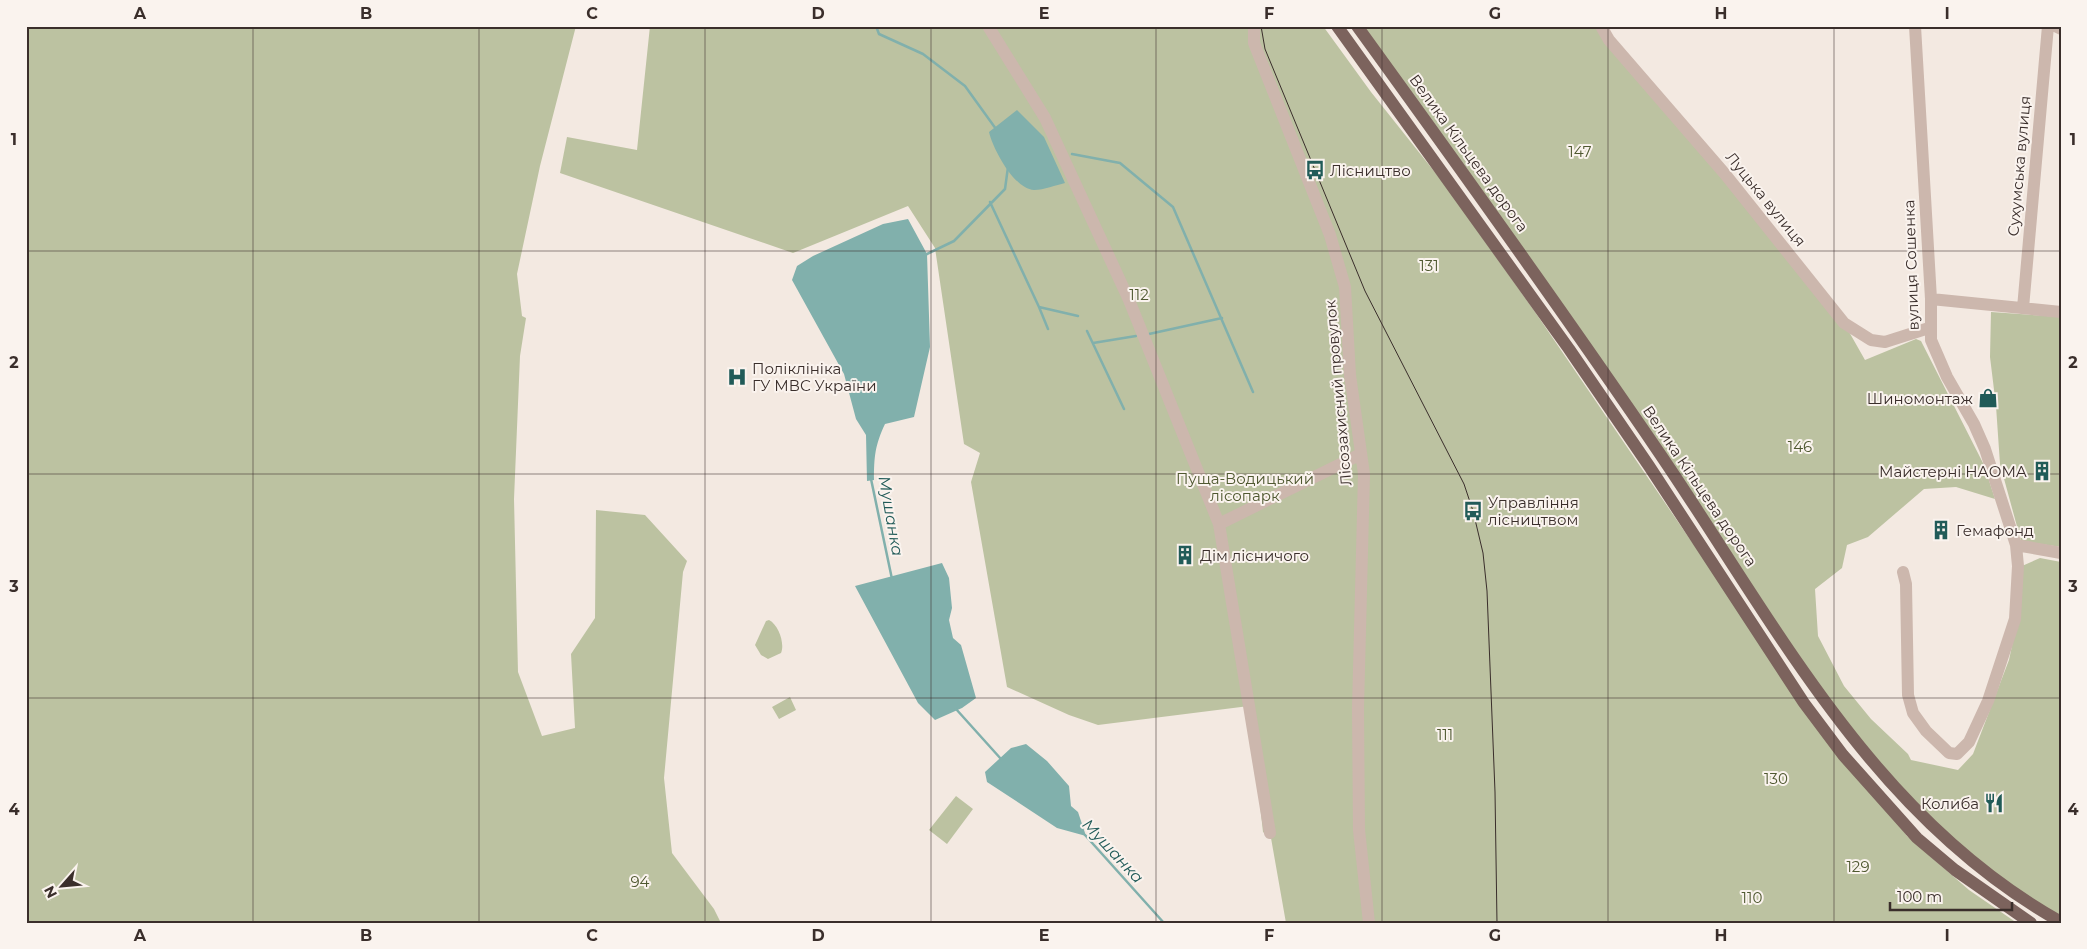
<svg xmlns="http://www.w3.org/2000/svg" width="2087" height="949" font-family="Montserrat,sans-serif">
<style>
.green{fill:#bcc2a1}
.water{fill:#81b0ac}
.lines{fill:none;stroke-linecap:round;stroke-linejoin:round}
.stream{stroke:#81b0ac;stroke-width:2.5}
.minor{stroke:#ccb7ad;stroke-width:12}
.major{stroke:#7c635d;stroke-width:12}
.tram{stroke:#3a2e2b;stroke-width:1}
.grid{fill:none;stroke:#3a2e2b;stroke-width:1;stroke-opacity:0.55}
.labels{text-anchor:middle;dominant-baseline:central;stroke-width:4;stroke-linejoin:round;paint-order:stroke}
.park-label{font-size:15px;fill:#4f5830;stroke:#faf3ee}
.street-label{font-size:15px;fill:#3a2e2b;stroke:#faf3ee}
.poi-label{font-size:15px;fill:#3a2e2b;stroke:#faf3ee;text-anchor:start}
.water-label{font-size:16px;font-style:italic;fill:#215b58;stroke:#faf3ee}
.neatline{fill:none;stroke:#3a2e2b;stroke-width:2}
.grid-label{font-size:16px;text-anchor:middle;font-weight:bold;fill:#3a2e2b}
</style>
<rect width="100%" height="100%" fill="#f3e9e1"/>
<path class="green" d="M 26,26 L 576,26 L 540,166 L 517,274 L 522,316 L 526,318 L 520,356 L 514,499 L 518,672 L 542,736 L 575,728 L 571,654 L 595,618 L 596,510 L 645,515 L 687,561 L 683,572 L 664,778 L 672,853 L 714,909 L 721,923 L 26,923 Z
M 650,26 L 1323,26 L 1371,92 L 1445,185 L 1535,312 L 1689,538 L 1907,836 L 1969,890 L 2017,923 L 1286,923 L 1271,838 L 1263,832 L 1249,706 L 1098,725 L 1069,715 L 1007,687 L 971,482 L 980,453 L 964,444 L 935,248 L 908,206 L 793,253 L 560,173 L 567,137 L 637,150 Z
M 1357,26 L 1601,26 L 1844,323 L 1865,360 L 1916,339 L 1921,341 L 1984,465 L 1995,499 L 1956,487 L 1924,489 L 1868,537 L 1847,545 L 1842,568 L 1815,589 L 1818,636 L 1844,686 L 1871,719 L 1908,754 L 1911,760 L 1958,770 L 1973,754 L 2009,660 L 2013,641 L 2022,566 L 2040,558 L 2061,562 L 2061,922 L 1965,857 L 1856,743 L 1662,457 Z
M 1991,312 L 2061,317 L 2061,547 L 2021,541 L 2000,464 L 1996,406 L 1990,357 Z
M 769,620 C 779,625 785,644 781,653 L 768,659 L 761,655 L 755,645 L 766,621 Z
M 790,697 L 796,710 L 779,719 L 772,707 Z
M 956,796 L 973,809 L 947,844 L 929,830 Z"/>
<path class="water" d="M 1017,110 L 1044,137 L 1065,183 C 1056,185 1044,190 1034,190 C 1014,189 993,149 989,132 Z
M 908,219 L 927,254 L 930,347 L 914,417 L 885,424 C 875,445 874,457 874,480 L 867,481 L 866,435 L 856,419 L 844,374 L 792,280 L 797,266 L 813,256 L 883,224 Z
M 942,563 L 949,578 L 952,608 L 949,620 L 953,638 L 961,645 L 976,698 L 962,708 L 935,720 L 918,703 L 855,586 Z
M 1026,744 L 1047,761 L 1069,786 L 1071,806 L 1078,812 L 1086,836 L 1057,828 L 987,782 L 985,772 L 1011,748 Z"/>
<g class="lines">
<path class="stream" d="M 876,26 L 879,34 L 923,54 L 965,86 L 996,129
M 1072,154 L 1120,163 L 1173,207 L 1253,392
M 990,202 L 1039,307 L 1078,316
M 925,255 L 954,241 L 1005,189 L 1008,167
M 1039,307 L 1048,329
M 1087,331 L 1124,409
M 1149,334 L 1222,318
M 1093,343 L 1136,336
M 871,479 L 892,579
M 956,709 L 1001,759
M 1085,835 L 1164,923"/>
<path class="minor" d="M 988,26 L 1045,118 L 1129,300 L 1219,524 L 1270,833
M 1254,26 L 1254,43 L 1330,235 L 1345,287 L 1350,375 L 1364,474 L 1358,708 L 1359,830 L 1369,923
M 1601,26 L 1609,40 L 1725,174 L 1844,323 L 1871,340 L 1885,342 L 1929,328
M 2055,26 L 2061,29
M 1931,299 L 2061,312
M 2023,308 L 2048,26
M 1219,524 L 1361,454
M 2016,545 L 2061,553
M 1903,572 L 1906,584 L 1908,695 L 1913,713 L 1926,731 L 1949,753 L 1957,754 L 1969,742 L 1988,701 L 2015,619 L 2018,566 L 2016,545 L 1985,449 L 1974,424 L 1947,377 L 1931,340 L 1931,299 L 1915,26"/>
<path class="major" d="M 1337,26 L 1569,349 L 1649,466 L 1804,703 L 1843,755 L 1917,838 L 1955,870 L 2031,923
M 1357,26 C 1460,168 1562,310 1660,454 C 1777,626 1873,817 2061,922"/>
<path class="tram" d="M 1261,26 L 1265,49 L 1365,291 L 1464,484 L 1473,511 L 1483,553 L 1487,591 L 1495,792 L 1497,923"/>
</g>
<path class="grid" d="M 253,26 L 253,923M 479,26 L 479,923M 705,26 L 705,923M 931,26 L 931,923M 1156,26 L 1156,923M 1382,26 L 1382,923M 1608,26 L 1608,923M 1834,26 L 1834,923M 26,251 L 2061,251M 26,474 L 2061,474M 26,698 L 2061,698"/>
<defs>
<symbol id="bus-bare" viewBox="-9 -9 18 18"><path d="M-5-6H5V4H4V6H2V4H-2V6H-4V4H-5ZM-3.5-4V0h7V-4ZM-3.5 1.2v1.5H-2V1.2ZM2 1.2v1.5H3.5V1.2Z" fill="#215b58" stroke="#faf3ee" stroke-width="2.5" paint-order="stroke"/></symbol>
<symbol id="hospital-bare" viewBox="-9 -9 18 18"><path d="M-5-5h3v3.5h4V-5h3V5h-3V1.5h-4V5h-3Z" fill="#215b58" stroke="#faf3ee" stroke-width="2.5" paint-order="stroke"/></symbol>
<symbol id="shop-bare" viewBox="-9 -9 18 18"><path d="M-5-2.5h2.3a2.7 3.5 0 0 1 5.4 0H5L5.5 6h-11ZM-1.5-2.5h3a1.5 2.3 0 0 0-3 0Z" fill="#215b58" stroke="#faf3ee" stroke-width="2.5" paint-order="stroke"/></symbol>
<symbol id="building-bare" viewBox="-9 -9 18 18"><path d="M-4-6H4V6H1V3H-1V6H-4ZM-2.5-4.3h1.7v1.8h-1.7ZM.8-4.3h1.7v1.8H.8ZM-2.5-1h1.7V.8h-1.7ZM.8-1h1.7V.8H.8Z" fill="#215b58" stroke="#faf3ee" stroke-width="2.5" paint-order="stroke"/></symbol>
<symbol id="restaurant-bare" viewBox="-9 -9 18 18"><path d="M-5-6h1v4h1v-4h1v4h1v-4h1v5L-1.5 .5V6h-2V.5L-5-1ZM5-6V6H3V1.5H1.5Q1.5-4 5-6Z" fill="#215b58" stroke="#faf3ee" stroke-width="2.5" paint-order="stroke"/></symbol>
</defs>
<g fill-rule="evenodd">
<use href="#bus-bare" x="1301" y="156" width="28" height="28"/>
<use href="#hospital-bare" x="723" y="363" width="28" height="28"/>
<use href="#shop-bare" x="1974" y="384" width="28" height="28"/>
<use href="#building-bare" x="2028" y="457" width="28" height="28"/>
<use href="#bus-bare" x="1459" y="497" width="28" height="28"/>
<use href="#building-bare" x="1927" y="516" width="28" height="28"/>
<use href="#building-bare" x="1171" y="541" width="28" height="28"/>
<use href="#restaurant-bare" x="1980" y="789" width="28" height="28"/>
</g>
<g class="labels">
<g class="park-label">
<text x="1580" y="151">147</text>
<text x="1429" y="265">131</text>
<text x="1139" y="294">112</text>
<text x="1800" y="446">146</text>
<text x="1245" y="478">Пуща-Водицький<tspan x="1245" dy="17">лісопарк</tspan></text>
<text x="1445" y="734">111</text>
<text x="1776" y="778">130</text>
<text x="1858" y="866">129</text>
<text x="640" y="881">94</text>
<text x="1752" y="897">110</text>
</g>
<g class="street-label">
<text transform="translate(1469 153) rotate(54)">Велика Кільцева дорога</text>
<text transform="translate(2019 166) rotate(-85)">Сухумська вулиця</text>
<text transform="translate(1766 199) rotate(51)">Луцька вулиця</text>
<text transform="translate(1911 265) rotate(-92)">вулиця Сошенка</text>
<text transform="translate(1338 393) rotate(-95)">Лісозахисний провулок</text>
<text transform="translate(1700 486) rotate(56)">Велика Кільцева дорога</text>
</g>
<g class="poi-label">
<text x="1330" y="170">Лісництво</text>
<text x="752" y="368">Поліклініка<tspan x="752" dy="17">ГУ МВС України</tspan></text>
<text x="1973" y="398" text-anchor="end">Шиномонтаж</text>
<text x="2027" y="471" text-anchor="end">Майстерні НАОМА</text>
<text x="1488" y="502">Управління<tspan x="1488" dy="17">лісництвом</tspan></text>
<text x="1956" y="530">Гемафонд</text>
<text x="1200" y="555">Дім лісничого</text>
<text x="1979" y="803" text-anchor="end">Колиба</text>
</g>
<g class="water-label">
<text transform="translate(891 516) rotate(80)">Мушанка</text>
<text transform="translate(1113 851) rotate(47)">Мушанка</text>
</g>
</g>
<rect width="2087" height="949" fill="none" stroke="#faf3ee" stroke-width="55"/>
<g transform="translate(62 886) rotate(243)" stroke="#faf3ee" stroke-width="4" paint-order="stroke">
<path d="M0-4L9 19L0 12L-9 19Z" fill="#3a2e2b"/>
<text y="-8" font-size="14" font-weight="bold" text-anchor="middle" fill="#3a2e2b">N</text>
</g>
<path d="M1890 902v8h122v-8" fill="none" stroke="#3a2e2b" stroke-width="2.5"/>
<text x="1897" y="902" font-size="15" fill="#3a2e2b" stroke="#faf3ee" stroke-width="4" paint-order="stroke">100 m</text>
<rect x="28" y="28" width="2032" height="894" class="neatline"/>
<g class="grid-label">
<text x="140" y="19">A</text>
<text x="366" y="19">B</text>
<text x="592" y="19">C</text>
<text x="818" y="19">D</text>
<text x="1044" y="19">E</text>
<text x="1269" y="19">F</text>
<text x="1495" y="19">G</text>
<text x="1721" y="19">H</text>
<text x="1947" y="19">I</text>
<text x="14" y="145">1</text>
<text x="2073" y="145">1</text>
<text x="14" y="368">2</text>
<text x="2073" y="368">2</text>
<text x="14" y="592">3</text>
<text x="2073" y="592">3</text>
<text x="14" y="815">4</text>
<text x="2073" y="815">4</text>
<text x="140" y="941">A</text>
<text x="366" y="941">B</text>
<text x="592" y="941">C</text>
<text x="818" y="941">D</text>
<text x="1044" y="941">E</text>
<text x="1269" y="941">F</text>
<text x="1495" y="941">G</text>
<text x="1721" y="941">H</text>
<text x="1947" y="941">I</text>
</g>
</svg>
